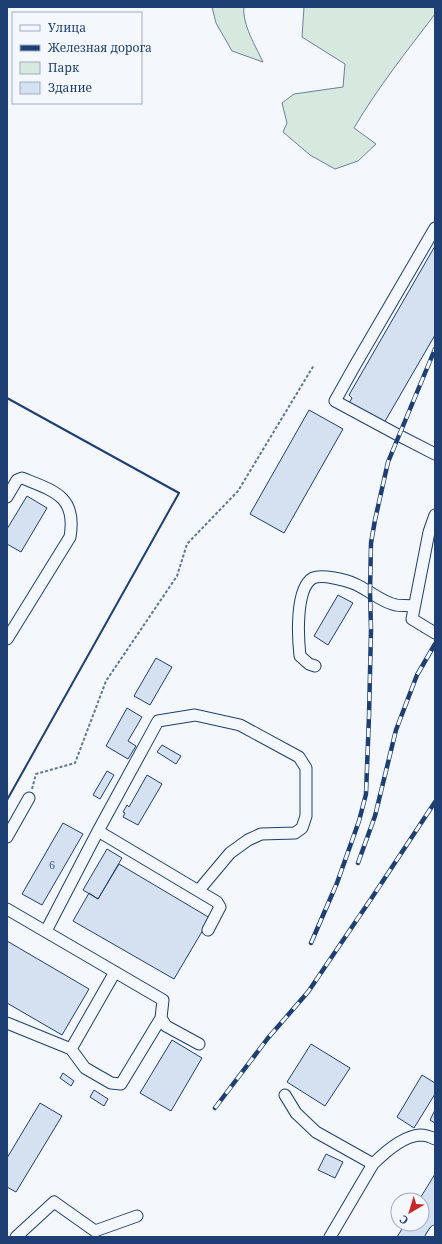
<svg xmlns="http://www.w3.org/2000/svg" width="442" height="1244" font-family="'Noto Serif',serif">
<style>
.green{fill:#d7e8df;stroke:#687fa3}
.building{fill:#d5e0f0;stroke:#1d3f73}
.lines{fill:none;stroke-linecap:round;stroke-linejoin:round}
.minor-casing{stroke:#1d3f73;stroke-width:13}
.path{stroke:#5e769c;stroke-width:2;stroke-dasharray:3 2;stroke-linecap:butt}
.minor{stroke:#f4f7fb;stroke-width:11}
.rail-casing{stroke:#1d3f73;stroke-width:4.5}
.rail{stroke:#f4f7fb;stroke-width:3;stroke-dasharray:9;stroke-linecap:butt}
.wall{stroke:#1d3f73;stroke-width:2}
.labels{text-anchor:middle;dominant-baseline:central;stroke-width:3;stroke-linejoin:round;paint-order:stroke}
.number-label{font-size:11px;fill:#4b6792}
</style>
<rect width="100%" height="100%" fill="#f4f7fb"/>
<path class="green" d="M 212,7 L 244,7 C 242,24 256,47 263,62 L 232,51 L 216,23 Z
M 304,7 L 435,7 L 435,14 C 407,51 378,87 354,128 L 376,144 L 358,161 L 335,169 L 310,155 L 283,132 L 287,123 L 282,103 L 294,94 L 343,87 L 345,64 L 302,37 Z"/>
<path class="building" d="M 435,246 L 435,335 L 384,423 L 349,403 L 352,398 L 349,395 Z
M 309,410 L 343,429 L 284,533 L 250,514 Z
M 27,496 L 47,508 L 21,552 L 7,544 L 7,529 Z
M 338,595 L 353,603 L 328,645 L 314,636 Z
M 156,658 L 172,667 L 150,705 L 134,696 Z
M 127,708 L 142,717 L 128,741 L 136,746 L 128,759 L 106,746 Z
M 162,745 L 181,756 L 176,764 L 157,752 Z
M 107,771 L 114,775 L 100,799 L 93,795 Z
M 147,775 L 162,784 L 138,825 L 123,817 L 125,813 L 123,812 L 127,805 L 129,807 Z
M 63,823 L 83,834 L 42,905 L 22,894 Z
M 107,849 L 122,858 L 98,899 L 83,890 Z
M 119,864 L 210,918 L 174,979 L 73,921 L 89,893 L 98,899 Z
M 7,941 L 89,989 L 62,1035 L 7,1003 Z
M 172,1040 L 202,1058 L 171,1111 L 140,1093 Z
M 311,1044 L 350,1068 L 325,1106 L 287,1082 Z
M 63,1073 L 74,1081 L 71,1086 L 60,1078 Z
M 422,1075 L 435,1083 L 435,1094 L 414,1128 L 397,1117 Z
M 94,1090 L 108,1099 L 104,1106 L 90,1097 Z
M 40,1103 L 62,1116 L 16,1192 L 7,1187 L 7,1158 Z
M 435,1110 L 435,1123 L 430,1120 Z
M 326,1154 L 343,1162 L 335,1178 L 318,1170 Z
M 435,1174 L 435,1224 L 427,1237 L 397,1237 L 405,1224 L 422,1224 L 422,1200 L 419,1200 Z"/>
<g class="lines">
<defs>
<path id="minor" d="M 435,228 L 354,367 L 335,401 L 398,435 L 435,454
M 7,497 L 17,480 L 22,478 C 54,491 77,496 70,537 L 7,639
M 435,515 L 429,532 L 412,619 L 435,633
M 315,666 L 309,664 L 300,656 C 298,638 295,588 313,578 C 322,574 346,580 355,584 C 367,589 383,603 396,605 C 401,606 408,605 414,606
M 98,831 L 217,902 L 220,907 L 208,930
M 7,837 L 29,798
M 7,909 L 163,1000 L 161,1018 L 166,1026 L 199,1044
M 46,931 L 98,831 L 158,721 L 195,715 L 240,725 L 299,757 L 306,768 L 306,816 L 302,828 L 295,833 L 261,834 L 248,840 L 230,853 L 199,890
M 115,972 L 71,1049 L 85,1068 L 111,1083 L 121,1084 L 161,1018
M 7,1023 L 71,1049
M 285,1095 L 296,1113 L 316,1132 L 373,1164
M 16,1237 L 54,1202 L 95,1231 L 137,1216
M 330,1237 L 373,1164 C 384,1153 403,1136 420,1135 C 425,1135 431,1137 435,1139
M 431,1237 L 435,1231"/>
</defs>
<use href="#minor" class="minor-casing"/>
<path class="path" d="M 32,789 L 36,774 L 75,763 L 106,681 L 177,576 L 187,544 L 238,491 L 314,365"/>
<use href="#minor" class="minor"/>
<defs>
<path id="rail" d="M 358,863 L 375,816 L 396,730 L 417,675 L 435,644
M 311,943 L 337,883 L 359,821 L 366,794 L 369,716 L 371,630 L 370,592 L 371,543 L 375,520 L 388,462 L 435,349
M 215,1108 L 268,1038 L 308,992 L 373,896 L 435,802"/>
</defs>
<use href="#rail" class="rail-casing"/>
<use href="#rail" class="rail"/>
<path class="wall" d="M 7,398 L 179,493 L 7,800"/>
</g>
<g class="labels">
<g class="number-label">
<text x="52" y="864">6</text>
</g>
</g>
<rect width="442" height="1244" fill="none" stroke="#1d3f73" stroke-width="16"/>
<rect x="12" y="12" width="130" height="92" fill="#f4f7fb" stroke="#9eadc5"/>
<rect x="20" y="25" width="20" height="6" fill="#f4f7fb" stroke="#9eadc5"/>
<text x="48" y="32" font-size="12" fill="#1d3f73">Улица</text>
<rect x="20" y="45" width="20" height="6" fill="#1d3f73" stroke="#9eadc5"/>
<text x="48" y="52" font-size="12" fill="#1d3f73">Железная дорога</text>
<rect x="20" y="62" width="20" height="12" fill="#d7e8df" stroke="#9eadc5"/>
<text x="48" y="72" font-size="12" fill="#1d3f73">Парк</text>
<rect x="20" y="82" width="20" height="12" fill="#d5e0f0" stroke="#9eadc5"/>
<text x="48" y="92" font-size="12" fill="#1d3f73">Здание</text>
<g transform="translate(410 1212) rotate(218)"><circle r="19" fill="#f4f7fb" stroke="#9eadc5"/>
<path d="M0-3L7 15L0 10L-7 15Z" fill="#c62828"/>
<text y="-6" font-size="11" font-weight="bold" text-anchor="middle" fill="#1d3f73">С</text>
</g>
</svg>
